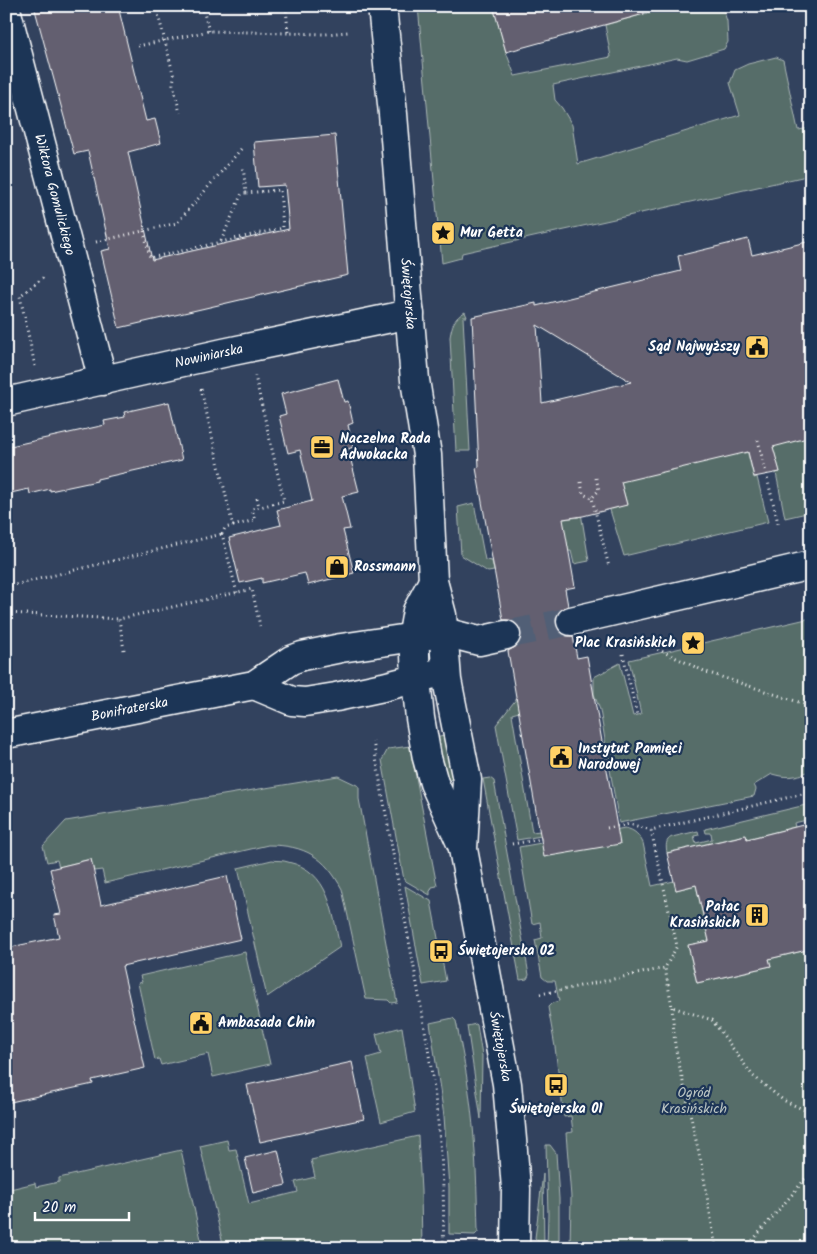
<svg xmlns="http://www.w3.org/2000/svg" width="817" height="1254" font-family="Kalam,sans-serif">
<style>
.green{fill:#566d69;stroke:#aab6b4}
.building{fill:#635f6f;stroke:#fff;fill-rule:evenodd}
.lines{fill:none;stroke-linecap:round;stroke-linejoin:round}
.minor-tunnel{stroke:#515e76;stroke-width:28;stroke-dasharray:28 14;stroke-linecap:butt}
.minor-casing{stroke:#fff;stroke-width:31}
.path{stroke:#fff;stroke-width:3;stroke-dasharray:1 4;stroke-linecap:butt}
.minor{stroke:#1d3557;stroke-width:28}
.labels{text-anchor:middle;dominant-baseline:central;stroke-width:4.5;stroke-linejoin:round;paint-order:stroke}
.street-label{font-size:14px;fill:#fff;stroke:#1d3557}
.poi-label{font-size:14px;font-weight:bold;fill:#fff;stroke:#1d3557;text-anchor:start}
.park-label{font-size:14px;fill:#bbc5c3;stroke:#1d3557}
</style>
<rect width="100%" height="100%" fill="#32425e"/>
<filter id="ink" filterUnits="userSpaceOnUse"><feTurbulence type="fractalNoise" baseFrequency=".02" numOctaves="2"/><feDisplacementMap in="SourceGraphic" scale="10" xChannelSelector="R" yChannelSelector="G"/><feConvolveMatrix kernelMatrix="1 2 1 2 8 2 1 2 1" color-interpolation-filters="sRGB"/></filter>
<g filter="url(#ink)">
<path class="green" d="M 418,6 L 493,6 L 506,52 L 515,76 L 611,57 L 605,25 L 672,6 L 722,6 L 727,21 L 728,42 L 724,49 L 687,60 L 677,58 L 553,85 L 555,100 L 562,108 L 572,125 L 578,164 L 740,115 L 730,83 L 735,70 L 748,64 L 776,57 L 783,60 L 798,130 L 811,128 L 811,175 L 462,253 L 461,258 L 442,263 L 440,241 L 451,240 L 450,224 L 438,225 Z
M 465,312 L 467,317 L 463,317 L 470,451 L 456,451 L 450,337 C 452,325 454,318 465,312 Z
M 811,427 L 811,512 L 785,518 L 776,473 L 780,472 L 770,437 Z
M 745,442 L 754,478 L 757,477 L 768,522 L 624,556 L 600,477 L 612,509 L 627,504 L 618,473 Z
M 576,483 L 589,561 L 574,564 L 571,551 L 558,552 L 568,549 L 567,542 L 561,543 L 559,533 L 565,532 L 564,526 L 553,499 L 564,519 L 579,517 Z
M 474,503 L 485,560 L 492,561 L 494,571 L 488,572 L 461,555 L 458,507 Z
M 811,618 L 811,771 L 804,773 L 804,774 C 791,777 786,778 772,774 L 754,785 L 756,789 L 754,796 L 619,823 L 600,710 L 594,694 L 594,677 L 620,663 L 633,716 L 641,714 L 629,660 Z
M 517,698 L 519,712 L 512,714 L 532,832 L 540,831 L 541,836 L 517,840 L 496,725 Z
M 444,736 L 452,778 L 449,781 L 447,781 L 435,738 Z
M 410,746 L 437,886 L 432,887 L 431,890 L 430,891 L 430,895 L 404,880 L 382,760 L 388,749 Z
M 338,776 L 359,786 L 359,799 L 397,1002 L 391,1003 L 388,1000 L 366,999 L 342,889 C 325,857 305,845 268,845 L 105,883 L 102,870 L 94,871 L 91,859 L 59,867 L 57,860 L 47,862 L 43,846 L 66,821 Z
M 490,778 L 494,781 L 529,975 L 527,979 L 520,980 L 483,779 Z
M 810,804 L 811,819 L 794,823 L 795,827 L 747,839 L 745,835 L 667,853 C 666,846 665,840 672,837 L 698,831 L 699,835 L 694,836 L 696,843 L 712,839 L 711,833 L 706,833 L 705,829 Z
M 625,828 C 635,830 639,835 643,843 L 652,886 L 674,881 L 676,890 L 696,885 L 709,941 L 688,946 L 697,983 L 771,966 L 769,959 L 811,949 L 811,1248 L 570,1248 L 571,1197 L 566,1133 L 573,1132 L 571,1116 L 564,1117 L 555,1047 L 548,1007 L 552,1003 L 559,1001 L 555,981 L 547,981 L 542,977 L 535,940 L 542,938 L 540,922 L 532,924 L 519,847 Z
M 272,860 C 277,861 283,860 288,862 C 330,871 332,912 340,947 L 267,997 L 238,868 Z
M 405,886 L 431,901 L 446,981 L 423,985 Z
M 245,952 L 270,1064 L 213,1077 L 208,1054 L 161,1065 L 159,1059 L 155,1060 L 138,983 L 142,982 L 140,976 Z
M 453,1018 L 456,1021 C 462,1050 468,1079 471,1108 C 476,1149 477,1191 478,1232 L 475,1235 L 449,1234 L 449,1188 L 444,1116 L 430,1023 Z
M 476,1024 L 477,1025 L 482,1056 L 481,1119 L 467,1026 Z
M 402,1027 L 415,1112 L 381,1122 L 367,1058 L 381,1054 L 376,1034 Z
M 418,1136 L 421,1191 L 422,1248 L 224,1248 L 200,1146 L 227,1140 L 229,1150 L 236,1149 L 249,1204 L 298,1192 L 295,1182 L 315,1177 L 311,1160 Z
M 546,1145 L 550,1145 L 556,1153 L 559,1199 L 559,1248 L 547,1248 L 548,1214 Z
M 181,1150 L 203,1248 L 6,1248 L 6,1190 L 35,1183 L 36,1187 L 59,1182 L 59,1178 Z
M 543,1174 L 544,1248 L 535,1238 Z"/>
<path class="building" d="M 34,6 L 118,6 L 146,121 L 155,119 L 161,143 L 128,152 L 152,260 L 289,229 L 285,185 L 258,187 L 254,142 L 335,135 L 348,275 L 119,328 L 101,251 L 110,249 L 88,151 L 74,154 Z
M 493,6 L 643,6 L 644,14 L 506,52 Z
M 748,239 L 752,255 L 811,241 L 811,437 L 773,447 L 780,472 L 754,477 L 748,452 L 621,482 L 627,505 L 583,516 L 563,519 L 575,587 L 565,589 L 568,606 L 560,610 L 556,617 L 556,624 L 560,632 L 566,636 L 573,636 L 577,658 L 587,656 L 620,844 L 544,857 L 508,651 L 517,646 L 521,640 L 521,632 L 517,624 L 510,620 L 503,620 L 476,468 L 479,467 L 472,317 L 536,303 L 536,306 L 681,271 L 678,256 ZM 537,325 L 631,382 L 542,403 Z
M 338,379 L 344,402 L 348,401 L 353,423 L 348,425 L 353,447 L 348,449 L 359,492 L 342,496 L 350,529 L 343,530 L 354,573 L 308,585 L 305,573 L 262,583 L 262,578 L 240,583 L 229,538 L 281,525 L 277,510 L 312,501 L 300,450 L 288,453 L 279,416 L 286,414 L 281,394 Z
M 169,402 L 182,460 L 97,479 L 97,481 L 50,491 L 50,489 L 30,494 L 29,489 L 6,494 L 6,447 L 105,425 L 104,421 L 125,417 L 124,412 Z
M 811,823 L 811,949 L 769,959 L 771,966 L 697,983 L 688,945 L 709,941 L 696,885 L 676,890 L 667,853 L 746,835 L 747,839 Z
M 91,859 L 101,905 L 227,876 L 241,939 L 122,966 L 145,1068 L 92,1080 L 93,1084 L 6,1103 L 6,948 L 59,937 L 54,915 L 61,914 L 50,869 Z
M 352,1062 L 364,1119 L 260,1142 L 247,1085 Z
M 278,1150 L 286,1185 L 253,1193 L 245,1158 Z"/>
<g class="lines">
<path class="minor-tunnel" d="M 506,635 L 571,621"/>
<defs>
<g id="minor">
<path id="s1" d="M 382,6 L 393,114 L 415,380 L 427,455 L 433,581 L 442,615 L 447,680 L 467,780 L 463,849 L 507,1084 L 513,1151 L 516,1189 L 515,1248"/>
<path id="s2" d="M 6,9 L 103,381"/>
<path id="s3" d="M 6,402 L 223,353 L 410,314"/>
<path d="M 433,581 L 417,611 L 414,628 L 416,680 L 420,718 L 427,758 L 434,783 L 461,843"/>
<path d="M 571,621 L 811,565"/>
<path d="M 254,685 L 292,701 L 305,702 L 336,697 L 383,687 L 434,674"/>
<path id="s4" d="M 6,734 L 254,685 L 291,660 L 302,656 L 341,648 L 415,637 L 443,633 L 452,634 L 479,641 L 506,635"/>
</g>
</defs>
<use href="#minor" class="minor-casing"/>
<path class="path" d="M 156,6 L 174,77 L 173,84 L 180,113
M 202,6 L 209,31
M 286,6 L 288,33
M 138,46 L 209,31 L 326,34 L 348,32
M 144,231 L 150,258 L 283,228 L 280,190 L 246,193
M 221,241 L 242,193 L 246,193 L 243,166
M 96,242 L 177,223 L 242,148
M 35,366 L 20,296 L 45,276
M 201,389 L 233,526 L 225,528 L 222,534 L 237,593
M 758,440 L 779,527
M 596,478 L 599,490 L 592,498 L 609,567
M 581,482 L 583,494 L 592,498
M 257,498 L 259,507
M 233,526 L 255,520 L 252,509 L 284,501 L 255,376
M 6,587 L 222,534
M 6,613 L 119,619
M 653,647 L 706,672 L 811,706
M 124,650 L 119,619 L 252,589 L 260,626
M 623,654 L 637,715
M 373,741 C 386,815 399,888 413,962 C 430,1056 447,1151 443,1248
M 811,792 L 651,830 L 677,946 L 665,968 L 672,1007 L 712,1020 L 753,1076 L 783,1100 L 811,1113
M 607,828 L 630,824 L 651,830
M 512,844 L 542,839
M 540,994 L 557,991 L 665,968
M 672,1007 L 675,1046 L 702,1167 L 716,1248
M 746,1248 L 807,1177 L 811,1174"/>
<use href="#minor" class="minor"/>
</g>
</g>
<defs>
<symbol id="sight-square" viewBox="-11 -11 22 22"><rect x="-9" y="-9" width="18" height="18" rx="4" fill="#ffd166" stroke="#1d3557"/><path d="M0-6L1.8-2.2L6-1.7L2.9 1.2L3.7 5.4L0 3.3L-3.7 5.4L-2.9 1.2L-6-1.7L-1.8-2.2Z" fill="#111"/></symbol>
<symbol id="civic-square" viewBox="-11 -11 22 22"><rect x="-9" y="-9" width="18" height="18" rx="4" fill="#ffd166" stroke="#1d3557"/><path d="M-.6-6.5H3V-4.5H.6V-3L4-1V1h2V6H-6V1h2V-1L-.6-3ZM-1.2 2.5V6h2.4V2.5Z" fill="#111"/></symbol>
<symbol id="office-square" viewBox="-11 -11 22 22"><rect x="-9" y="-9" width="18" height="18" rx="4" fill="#ffd166" stroke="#1d3557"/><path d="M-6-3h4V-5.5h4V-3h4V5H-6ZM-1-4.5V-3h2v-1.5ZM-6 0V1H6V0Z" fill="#111"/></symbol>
<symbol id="shop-square" viewBox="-11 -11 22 22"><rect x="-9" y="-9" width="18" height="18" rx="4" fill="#ffd166" stroke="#1d3557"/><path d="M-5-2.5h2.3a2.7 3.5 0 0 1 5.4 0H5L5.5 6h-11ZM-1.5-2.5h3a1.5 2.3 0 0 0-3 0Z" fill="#111"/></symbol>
<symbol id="building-square" viewBox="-11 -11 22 22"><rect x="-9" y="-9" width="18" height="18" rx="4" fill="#ffd166" stroke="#1d3557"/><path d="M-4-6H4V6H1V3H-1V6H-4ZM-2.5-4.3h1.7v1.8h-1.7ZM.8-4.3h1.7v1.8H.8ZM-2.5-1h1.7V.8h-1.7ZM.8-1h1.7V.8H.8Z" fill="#111"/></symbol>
<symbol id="bus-square" viewBox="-11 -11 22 22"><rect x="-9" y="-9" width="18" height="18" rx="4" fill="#ffd166" stroke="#1d3557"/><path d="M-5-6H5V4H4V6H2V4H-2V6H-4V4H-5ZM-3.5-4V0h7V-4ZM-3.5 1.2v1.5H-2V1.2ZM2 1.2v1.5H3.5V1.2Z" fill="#111"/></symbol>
</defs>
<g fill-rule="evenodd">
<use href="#sight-square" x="429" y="219" width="28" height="28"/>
<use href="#civic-square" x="743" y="333" width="28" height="28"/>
<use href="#office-square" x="308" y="433" width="28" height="28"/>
<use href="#shop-square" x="323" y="553" width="28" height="28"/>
<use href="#sight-square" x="679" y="629" width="28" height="28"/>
<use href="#civic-square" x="547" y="743" width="28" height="28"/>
<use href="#building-square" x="743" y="901" width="28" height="28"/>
<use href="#bus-square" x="427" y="937" width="28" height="28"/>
<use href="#civic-square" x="187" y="1009" width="28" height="28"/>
<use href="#bus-square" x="542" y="1071" width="28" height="28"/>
</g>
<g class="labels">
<g class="street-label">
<text stroke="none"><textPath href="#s2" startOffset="192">Wiktora Gomulickiego</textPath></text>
<text stroke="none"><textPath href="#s1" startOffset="289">Świętojerska</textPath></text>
<text stroke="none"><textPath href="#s3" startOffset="208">Nowiniarska</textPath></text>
<text stroke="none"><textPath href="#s4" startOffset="126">Bonifraterska</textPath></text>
<text stroke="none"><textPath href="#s1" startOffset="1050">Świętojerska</textPath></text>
</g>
<g class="poi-label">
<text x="460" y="233">Mur Getta</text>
<text x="740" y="347" text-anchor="end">Sąd Najwyższy</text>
<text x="340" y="439">Naczelna Rada<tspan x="340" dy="16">Adwokacka</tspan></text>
<text x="354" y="567">Rossmann</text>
<text x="676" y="643" text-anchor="end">Plac Krasińskich</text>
<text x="578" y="749">Instytut Pamięci<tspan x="578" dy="16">Narodowej</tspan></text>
<text x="740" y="907" text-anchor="end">Pałac<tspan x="740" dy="16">Krasińskich</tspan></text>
<text x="458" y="951">Świętojerska 02</text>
<text x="218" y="1023">Ambasada Chin</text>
<text x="556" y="1109" text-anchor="middle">Świętojerska 01</text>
</g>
<g class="park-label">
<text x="694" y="1093">Ogród<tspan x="694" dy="16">Krasińskich</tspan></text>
</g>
</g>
<rect width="817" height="1254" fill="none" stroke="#1d3557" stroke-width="25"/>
<rect x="12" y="12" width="792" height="1229" fill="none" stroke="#fff" stroke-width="2" filter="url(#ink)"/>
<path d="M35 1212v8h94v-8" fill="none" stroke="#ffffff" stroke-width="2.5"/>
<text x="42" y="1212" font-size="15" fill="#ffffff" stroke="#1d3557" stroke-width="4" paint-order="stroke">20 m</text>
</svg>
